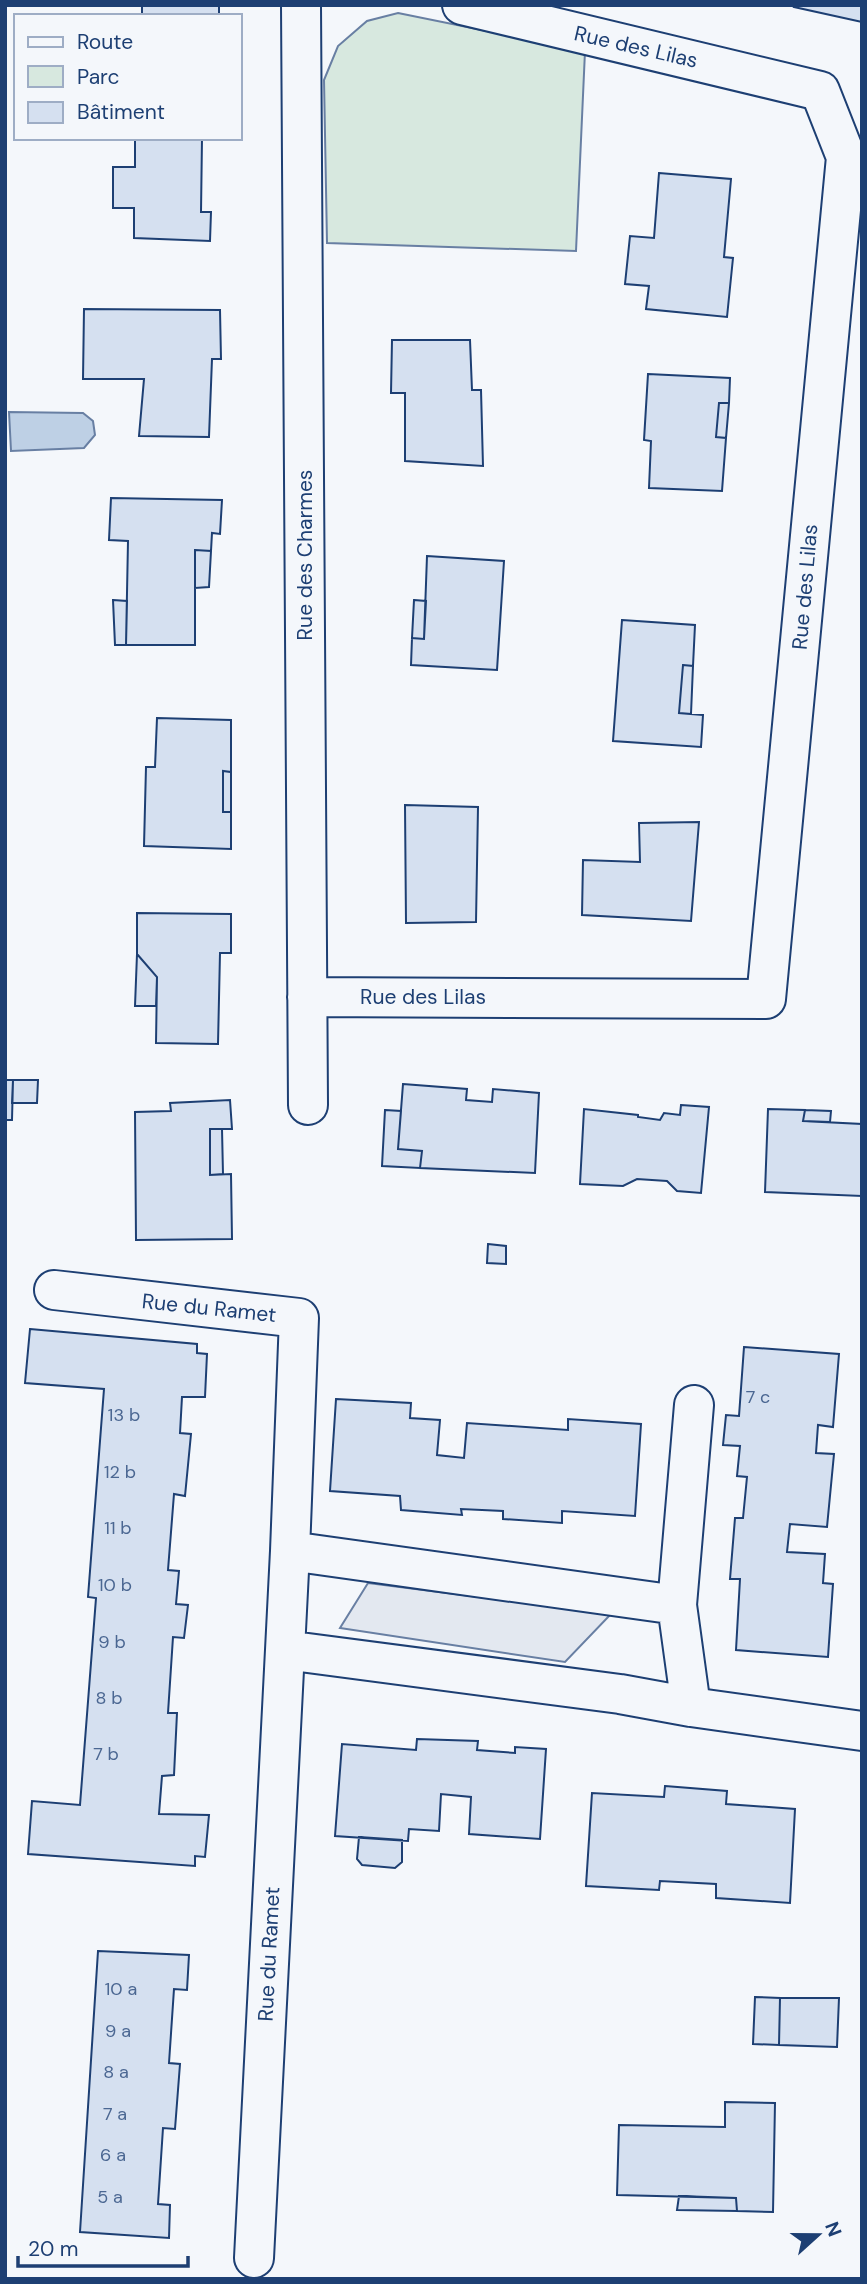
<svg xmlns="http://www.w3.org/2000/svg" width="867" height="2284" font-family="'DM Sans',sans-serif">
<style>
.green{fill:#d7e8df;stroke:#687fa3;stroke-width:2}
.parking{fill:#e3e8f0;stroke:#687fa3;stroke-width:2}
.water{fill:#bed0e5;stroke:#687fa3;stroke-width:2}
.building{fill:#d5e0f0;stroke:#1d3f73;stroke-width:2}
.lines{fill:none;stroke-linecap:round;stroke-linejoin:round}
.street-casing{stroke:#1d3f73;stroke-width:42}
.street{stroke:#f4f7fb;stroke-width:38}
.labels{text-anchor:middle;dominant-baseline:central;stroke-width:5;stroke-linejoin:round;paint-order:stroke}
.number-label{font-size:18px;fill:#4b6792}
.street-label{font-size:21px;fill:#1d3f73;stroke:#f4f7fb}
</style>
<rect width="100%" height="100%" fill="#f4f7fb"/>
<path class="green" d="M 398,13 L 585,51 L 576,251 L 327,243 L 324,80 L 338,46 L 367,21 Z"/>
<path class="parking" d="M 368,1583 L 611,1614 L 565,1662 L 340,1628 Z"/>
<path class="water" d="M 9,412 L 83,413 L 93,421 L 95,435 L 84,448 L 11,451 Z"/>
<path class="building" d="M 142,5 L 219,5 L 219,16 L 142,16 Z
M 795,5 L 862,5 L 862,22 L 794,7 Z
M 135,138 L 202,138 L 201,212 L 211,212 L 210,241 L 134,238 L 134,208 L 113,208 L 113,167 L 135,167 Z
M 659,173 L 731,179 L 724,257 L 733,258 L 727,317 L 646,309 L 649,286 L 625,284 L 630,236 L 654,238 Z
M 84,309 L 220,310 L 221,359 L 212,359 L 209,437 L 139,436 L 144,379 L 83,379 Z
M 392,340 L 470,340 L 472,390 L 481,390 L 483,466 L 405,461 L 405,393 L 391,393 Z
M 648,374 L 730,378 L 729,403 L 719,403 L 716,437 L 726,438 L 722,491 L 649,488 L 651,441 L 644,440 Z
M 719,403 L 729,403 L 726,438 L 716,437 Z
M 111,498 L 222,500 L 220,534 L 212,533 L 211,551 L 195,550 L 195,645 L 126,645 L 128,541 L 109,540 Z
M 195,550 L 211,551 L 209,587 L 195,588 Z
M 427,556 L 504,561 L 497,670 L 411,665 L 412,638 L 424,639 Z
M 113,600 L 127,601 L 126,645 L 115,645 Z
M 414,600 L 426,601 L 424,639 L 412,638 Z
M 622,620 L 695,625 L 693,666 L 683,665 L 679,713 L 703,715 L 701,747 L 613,741 Z
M 683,665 L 693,666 L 691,714 L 679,713 Z
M 157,718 L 231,720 L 231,772 L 223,771 L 223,812 L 231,812 L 231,849 L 144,846 L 146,767 L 155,767 Z
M 223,771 L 231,772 L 231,812 L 223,812 Z
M 405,805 L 478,807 L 476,922 L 406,923 Z
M 699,822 L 691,921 L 582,915 L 583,860 L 640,862 L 639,823 Z
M 137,913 L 231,914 L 231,953 L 220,953 L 218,1044 L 156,1043 L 157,977 L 137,954 Z
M 137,954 L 157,977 L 156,1006 L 135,1006 Z
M 5,1080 L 13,1080 L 12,1120 L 5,1120 Z
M 13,1080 L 38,1080 L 37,1103 L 12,1103 Z
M 403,1084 L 467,1089 L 466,1100 L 492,1102 L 493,1089 L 539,1093 L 535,1173 L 420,1168 L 422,1151 L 398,1149 Z
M 230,1100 L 232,1129 L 210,1129 L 210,1175 L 231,1174 L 232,1239 L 136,1240 L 135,1112 L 171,1111 L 170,1103 Z
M 681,1105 L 709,1107 L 701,1193 L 677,1191 L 667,1181 L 637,1179 L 623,1186 L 580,1184 L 584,1109 L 638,1115 L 638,1117 L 660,1120 L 664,1113 L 680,1115 Z
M 768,1109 L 805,1110 L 803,1121 L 862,1124 L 862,1196 L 765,1192 Z
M 385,1110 L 401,1111 L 398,1149 L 422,1151 L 420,1168 L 382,1166 Z
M 805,1110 L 831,1111 L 830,1122 L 803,1121 Z
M 210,1129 L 222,1129 L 223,1174 L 210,1175 Z
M 488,1244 L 506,1246 L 506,1264 L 487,1263 Z
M 30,1329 L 197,1344 L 197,1353 L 207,1354 L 205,1397 L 182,1397 L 180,1433 L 191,1434 L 185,1496 L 174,1494 L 168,1570 L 179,1571 L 176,1604 L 188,1605 L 184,1638 L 173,1637 L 168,1713 L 177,1713 L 174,1775 L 162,1776 L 159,1814 L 209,1815 L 205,1857 L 195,1856 L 195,1866 L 28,1854 L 32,1801 L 80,1805 L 96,1598 L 88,1597 L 104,1389 L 25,1383 Z
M 744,1347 L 839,1354 L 833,1427 L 818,1425 L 816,1453 L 834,1454 L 827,1527 L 790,1524 L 787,1552 L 825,1554 L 823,1583 L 833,1584 L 828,1657 L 736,1650 L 740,1579 L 730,1579 L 735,1518 L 743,1518 L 747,1477 L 737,1476 L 740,1446 L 723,1445 L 726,1415 L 739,1416 Z
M 336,1399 L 411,1403 L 410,1418 L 440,1420 L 437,1455 L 464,1458 L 467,1423 L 568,1430 L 568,1419 L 641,1424 L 635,1516 L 562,1511 L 562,1523 L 503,1519 L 503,1511 L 461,1509 L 462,1515 L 401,1510 L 400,1496 L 330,1491 Z
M 417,1739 L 478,1741 L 477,1750 L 515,1753 L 515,1747 L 546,1749 L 540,1839 L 469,1834 L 471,1797 L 441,1794 L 439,1831 L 409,1829 L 408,1841 L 335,1836 L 342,1744 L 416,1750 Z
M 665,1786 L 727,1791 L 726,1804 L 795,1809 L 790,1903 L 716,1898 L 716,1884 L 660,1881 L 659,1890 L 586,1886 L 592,1793 L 664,1797 Z
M 359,1837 L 402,1840 L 402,1862 L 395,1868 L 362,1865 L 357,1859 Z
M 98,1951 L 189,1955 L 187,1990 L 174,1989 L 169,2063 L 180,2064 L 175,2129 L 163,2128 L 158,2204 L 170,2205 L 169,2238 L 80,2232 Z
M 755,1997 L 780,1998 L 779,2045 L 753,2044 Z
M 780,1998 L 839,1998 L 837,2047 L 779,2045 Z
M 725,2102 L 775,2103 L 773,2212 L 737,2211 L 736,2198 L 617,2195 L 619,2125 L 725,2127 Z
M 679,2196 L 736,2198 L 737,2211 L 677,2210 Z"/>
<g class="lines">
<defs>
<path id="street" d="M 301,5 L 308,1105
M 307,997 L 766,999 L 846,157 L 820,91 L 462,5
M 54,1290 L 299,1318 L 290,1551
M 677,1605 L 694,1405
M 691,1707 L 677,1605 L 290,1551 L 285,1650 L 620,1694 L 691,1707 L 862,1731
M 254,2258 L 285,1650"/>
</defs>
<use href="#street" class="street-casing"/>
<use href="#street" class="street"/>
</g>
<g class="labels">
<g class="number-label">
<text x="758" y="1397">7 c</text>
<text x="124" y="1415">13 b</text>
<text x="120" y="1472">12 b</text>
<text x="118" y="1528">11 b</text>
<text x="115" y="1585">10 b</text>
<text x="112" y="1642">9 b</text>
<text x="109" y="1698">8 b</text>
<text x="106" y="1754">7 b</text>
<text x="121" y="1989">10 a</text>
<text x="118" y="2031">9 a</text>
<text x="116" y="2072">8 a</text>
<text x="115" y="2114">7 a</text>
<text x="113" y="2155">6 a</text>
<text x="110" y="2197">5 a</text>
</g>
<g class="street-label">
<text transform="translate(636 47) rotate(13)">Rue des Lilas</text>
<text transform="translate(305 555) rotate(-90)">Rue des Charmes</text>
<text transform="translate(805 587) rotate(-85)">Rue des Lilas</text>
<text x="423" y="997">Rue des Lilas</text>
<text transform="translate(209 1308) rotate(6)">Rue du Ramet</text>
<text transform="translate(269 1954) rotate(-87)">Rue du Ramet</text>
</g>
</g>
<rect width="867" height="2284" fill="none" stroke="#1d3f73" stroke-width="14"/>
<rect x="14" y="14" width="228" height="126" fill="#f4f7fb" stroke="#9eadc5" stroke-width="2"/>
<rect x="28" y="37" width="35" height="10" fill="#f4f7fb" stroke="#9eadc5" stroke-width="2"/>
<text x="77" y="49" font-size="21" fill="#1d3f73">Route</text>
<rect x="28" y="66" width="35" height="21" fill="#d7e8df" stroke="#9eadc5" stroke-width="2"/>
<text x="77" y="84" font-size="21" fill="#1d3f73">Parc</text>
<rect x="28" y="102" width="35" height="21" fill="#d5e0f0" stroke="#9eadc5" stroke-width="2"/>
<text x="77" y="119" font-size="21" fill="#1d3f73">Bâtiment</text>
<g transform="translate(818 2235) rotate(69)" stroke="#f4f7fb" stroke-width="5" paint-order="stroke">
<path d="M0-5L12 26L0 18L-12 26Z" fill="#1d3f73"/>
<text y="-10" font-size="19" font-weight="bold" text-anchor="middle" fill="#1d3f73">N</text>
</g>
<path d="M18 2256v10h170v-10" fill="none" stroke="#1d3f73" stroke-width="3.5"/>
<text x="28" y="2256" font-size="21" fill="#1d3f73" stroke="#f4f7fb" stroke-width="5" paint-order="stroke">20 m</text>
</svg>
